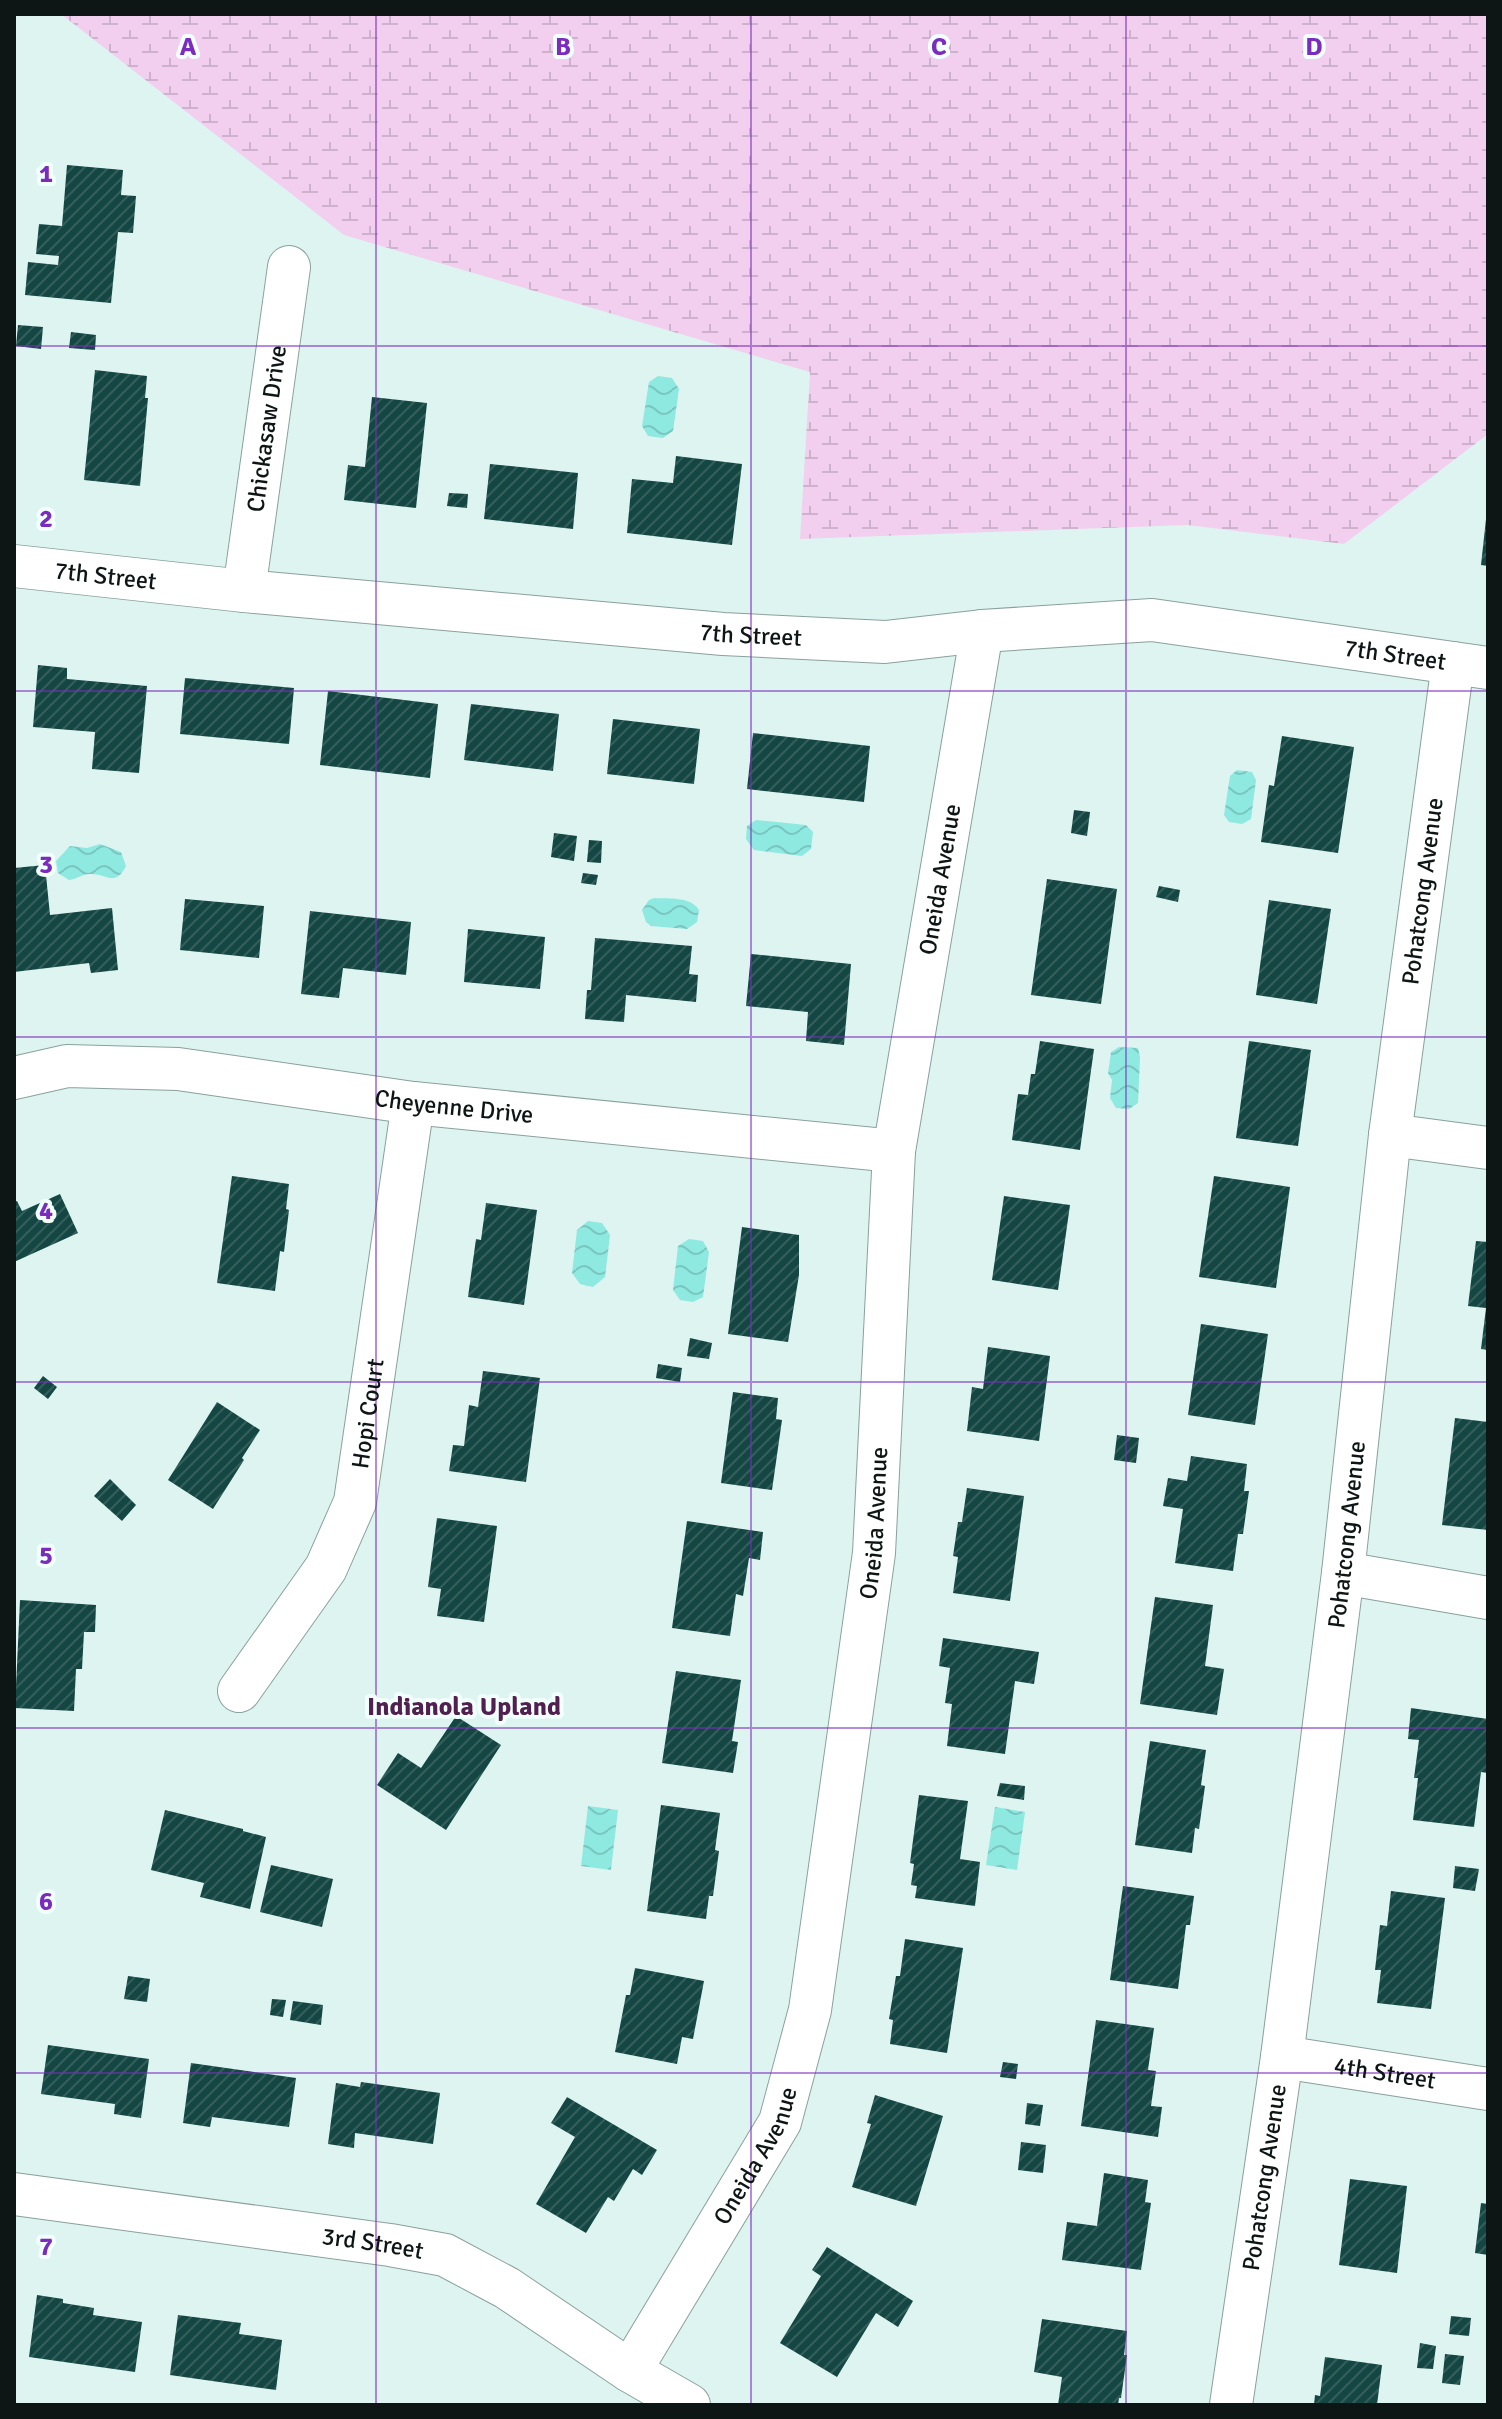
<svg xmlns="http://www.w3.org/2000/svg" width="1502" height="2419" font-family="Signika,sans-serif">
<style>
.wetland{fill:url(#wetland-marsh)}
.water{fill:url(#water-waves)}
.building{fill:url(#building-hatch)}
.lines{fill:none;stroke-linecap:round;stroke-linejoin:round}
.minor-casing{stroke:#8ba09d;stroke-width:44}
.minor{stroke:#fff;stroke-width:42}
.grid{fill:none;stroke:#7b2cbf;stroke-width:2;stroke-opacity:0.55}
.labels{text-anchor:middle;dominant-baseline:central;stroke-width:8;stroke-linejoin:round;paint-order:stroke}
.street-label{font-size:24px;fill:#0e1615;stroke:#f1fffd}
.neighbourhood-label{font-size:26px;font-weight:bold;fill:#512050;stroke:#f1fffd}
.grid-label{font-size:26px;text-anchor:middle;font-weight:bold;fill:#7b2cbf;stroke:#f1fffd;stroke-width:8;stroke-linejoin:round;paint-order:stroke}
</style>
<defs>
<pattern id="wetland-marsh" width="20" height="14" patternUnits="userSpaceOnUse" patternTransform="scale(2)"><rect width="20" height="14" fill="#f2cfef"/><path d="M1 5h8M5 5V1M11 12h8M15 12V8" fill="none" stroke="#ceb1cc"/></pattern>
<pattern id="water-waves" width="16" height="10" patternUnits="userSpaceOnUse" patternTransform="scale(2)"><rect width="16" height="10" fill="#8ee9e1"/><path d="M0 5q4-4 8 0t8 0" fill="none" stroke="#79c7c0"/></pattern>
<pattern id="building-hatch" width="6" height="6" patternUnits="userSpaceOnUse" patternTransform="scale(2)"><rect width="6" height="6" fill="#144743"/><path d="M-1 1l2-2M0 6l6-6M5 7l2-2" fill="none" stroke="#355e5b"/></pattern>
</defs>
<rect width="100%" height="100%" fill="#ddf4f1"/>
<path class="wetland" d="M 61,14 L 1488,14 L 1488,434 L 1344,544 L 1187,525 L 800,539 L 810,372 L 344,235 Z"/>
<path class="water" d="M 658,376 L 672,378 L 679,389 L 673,431 L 663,438 L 648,436 L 642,426 L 649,382 Z
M 1237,770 L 1252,772 L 1256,780 L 1251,819 L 1242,824 L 1229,822 L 1224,815 L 1230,776 Z
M 756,820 L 806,825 L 813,832 L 811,849 L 802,856 L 754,850 L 746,839 L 747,826 Z
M 100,844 L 121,852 L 126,866 C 115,888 106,873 90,874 C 82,874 77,879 69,880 L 58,873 L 56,861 L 70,846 L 87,848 Z
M 654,898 C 669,899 690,896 699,910 L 697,922 L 687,929 L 651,926 L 646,922 L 642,910 L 649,900 Z
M 1119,1047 L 1138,1048 L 1140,1057 L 1138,1103 L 1129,1109 L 1116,1108 L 1110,1098 L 1112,1080 L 1108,1073 L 1111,1052 Z
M 588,1221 L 602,1223 L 610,1235 L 605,1277 L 593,1287 L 580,1284 L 572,1273 L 577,1230 Z
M 689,1239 L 703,1241 L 709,1252 L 703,1297 L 693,1302 L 680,1300 L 673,1290 L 678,1246 Z
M 588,1806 L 618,1810 L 611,1870 L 581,1866 Z
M 995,1807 L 1025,1812 L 1017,1870 L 986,1865 Z"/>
<path class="building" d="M 67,165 L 123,170 L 121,195 L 136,196 L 133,233 L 118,232 L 111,303 L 25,295 L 28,262 L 58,265 L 59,256 L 36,254 L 39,224 L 62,226 Z
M 18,325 L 43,327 L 41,349 L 16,346 Z
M 71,332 L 96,335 L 95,350 L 69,348 Z
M 95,370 L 147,376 L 145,398 L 148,398 L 140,486 L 84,480 Z
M 372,397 L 427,403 L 416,508 L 344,500 L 348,465 L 365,467 Z
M 676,456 L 742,464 L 732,545 L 627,533 L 632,479 L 673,483 Z
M 490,464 L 578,473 L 573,529 L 484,519 Z
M 449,493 L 468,494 L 467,508 L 447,506 Z
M 1486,519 L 1488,519 L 1488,566 L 1481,565 Z
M 38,665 L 67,668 L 67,679 L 147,686 L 139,773 L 92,769 L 95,732 L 33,727 Z
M 185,678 L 294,688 L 289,744 L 180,734 Z
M 328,691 L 438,704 L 430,778 L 320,765 Z
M 471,704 L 559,714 L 553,771 L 464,760 Z
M 613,719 L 700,729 L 694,784 L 607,774 Z
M 753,733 L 870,746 L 864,802 L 747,789 Z
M 1282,736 L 1354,747 L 1338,853 L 1261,842 L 1269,785 L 1274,786 Z
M 1074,810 L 1090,812 L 1087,836 L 1071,833 Z
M 554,833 L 577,836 L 574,861 L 551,857 Z
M 589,840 L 602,841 L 601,863 L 587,862 Z
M 45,865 L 50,915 L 112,908 L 118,970 L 91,973 L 89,963 L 14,972 L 14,868 Z
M 583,873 L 598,875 L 596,885 L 581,883 Z
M 1047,879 L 1117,889 L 1101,1004 L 1031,995 Z
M 1159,886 L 1180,890 L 1178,902 L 1156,897 Z
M 185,899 L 264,906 L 259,958 L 180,950 Z
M 1269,900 L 1331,909 L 1317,1004 L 1256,995 Z
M 310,911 L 411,922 L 406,975 L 343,968 L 339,998 L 301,994 Z
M 468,929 L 545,937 L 540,989 L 464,982 Z
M 595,938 L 692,946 L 689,974 L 698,975 L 696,1002 L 626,995 L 624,1022 L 585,1019 L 587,990 L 591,990 Z
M 751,954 L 851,964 L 844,1045 L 806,1041 L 808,1012 L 746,1006 Z
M 1040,1041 L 1094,1049 L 1080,1150 L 1012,1140 L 1018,1094 L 1028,1095 L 1031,1074 L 1035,1074 Z
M 1249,1041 L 1311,1050 L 1298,1146 L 1236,1138 Z
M 232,1176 L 289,1184 L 286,1209 L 289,1210 L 284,1252 L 280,1251 L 275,1291 L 217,1283 Z
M 1214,1176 L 1290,1187 L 1276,1288 L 1199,1277 Z
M 60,1194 L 78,1233 L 14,1262 L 14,1202 L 17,1201 L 22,1211 Z
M 1004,1196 L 1070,1205 L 1058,1290 L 992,1280 Z
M 486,1203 L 537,1210 L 524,1305 L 468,1297 L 476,1239 L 481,1240 Z
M 742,1227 L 799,1235 L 799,1275 L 788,1342 L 728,1334 Z
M 1476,1241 L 1488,1242 L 1488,1350 L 1481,1349 L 1486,1308 L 1468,1306 Z
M 1201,1324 L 1268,1334 L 1255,1425 L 1188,1415 Z
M 690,1338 L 712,1343 L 709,1359 L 687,1356 Z
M 988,1347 L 1050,1356 L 1039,1441 L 967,1431 L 972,1387 L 983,1389 Z
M 658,1364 L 682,1368 L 680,1382 L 656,1378 Z
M 483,1371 L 540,1378 L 526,1482 L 449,1471 L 453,1445 L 464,1446 L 469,1405 L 478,1407 Z
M 43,1376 L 57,1387 L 48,1399 L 34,1388 Z
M 733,1392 L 778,1398 L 776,1419 L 782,1420 L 772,1490 L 721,1483 Z
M 217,1402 L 260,1430 L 242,1458 L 244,1460 L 213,1509 L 168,1480 Z
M 1455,1418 L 1488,1422 L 1488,1530 L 1442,1525 Z
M 1117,1435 L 1139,1438 L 1136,1463 L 1114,1460 Z
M 1191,1456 L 1247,1464 L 1244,1491 L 1249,1491 L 1243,1534 L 1238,1534 L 1233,1571 L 1175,1563 L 1183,1509 L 1163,1506 L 1168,1478 L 1187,1481 Z
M 110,1479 L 136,1505 L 122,1521 L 94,1496 Z
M 967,1488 L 1024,1496 L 1010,1601 L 953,1593 L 958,1557 L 953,1556 L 958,1522 L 962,1522 Z
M 437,1518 L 497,1526 L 484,1622 L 437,1616 L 441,1589 L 428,1587 Z
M 687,1521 L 763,1532 L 760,1560 L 749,1558 L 743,1596 L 736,1594 L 730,1636 L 672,1628 Z
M 1155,1597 L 1213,1605 L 1205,1666 L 1224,1669 L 1217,1715 L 1140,1704 Z
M 20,1600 L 96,1605 L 95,1632 L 84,1632 L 82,1669 L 76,1669 L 74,1711 L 15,1708 Z
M 943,1638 L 1039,1652 L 1034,1684 L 1015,1681 L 1005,1754 L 947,1746 L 952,1704 L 945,1703 L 950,1668 L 939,1666 Z
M 676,1671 L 741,1680 L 732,1741 L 738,1742 L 733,1773 L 662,1763 Z
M 1411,1708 L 1488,1719 L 1488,1773 L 1481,1772 L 1474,1827 L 1413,1820 L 1418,1778 L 1414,1778 L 1419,1740 L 1408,1739 Z
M 456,1716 L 501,1745 L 446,1830 L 377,1785 L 398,1753 L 421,1768 Z
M 1150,1741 L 1206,1750 L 1201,1785 L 1205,1786 L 1199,1829 L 1195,1828 L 1192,1853 L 1135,1845 Z
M 1000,1783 L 1025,1786 L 1024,1800 L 997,1796 Z
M 919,1795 L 968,1801 L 960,1859 L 980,1862 L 975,1906 L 915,1898 L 917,1886 L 911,1885 L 914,1864 L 910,1863 Z
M 661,1805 L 720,1813 L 715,1850 L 719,1851 L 713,1896 L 709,1896 L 706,1919 L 647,1911 Z
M 165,1810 L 243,1829 L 243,1831 L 266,1837 L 250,1909 L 200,1897 L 204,1883 L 151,1870 Z
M 271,1865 L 333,1879 L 322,1927 L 260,1912 Z
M 1455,1866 L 1479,1869 L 1475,1891 L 1453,1888 Z
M 1123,1886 L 1194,1896 L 1190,1925 L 1186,1925 L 1178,1989 L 1110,1980 Z
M 1391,1891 L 1445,1898 L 1431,2009 L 1377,2003 L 1381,1970 L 1375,1970 L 1380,1925 L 1387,1926 Z
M 905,1939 L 963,1948 L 947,2053 L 890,2044 L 893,2020 L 889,2019 L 896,1976 L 900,1976 Z
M 635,1968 L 704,1981 L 693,2039 L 682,2037 L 677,2064 L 615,2052 L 626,1995 L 630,1995 Z
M 128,1976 L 150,1979 L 147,2002 L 124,1999 Z
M 272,1999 L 286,2000 L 283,2017 L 270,2015 Z
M 293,2001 L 323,2005 L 321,2025 L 290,2020 Z
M 1096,2020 L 1154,2028 L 1148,2070 L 1156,2071 L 1151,2106 L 1162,2107 L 1158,2137 L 1081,2126 Z
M 48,2045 L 149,2059 L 141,2118 L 114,2114 L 115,2104 L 41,2094 Z
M 1003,2062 L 1018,2064 L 1016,2079 L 1000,2077 Z
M 191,2063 L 296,2078 L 289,2127 L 212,2117 L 210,2127 L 183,2123 Z
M 361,2082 L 440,2093 L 433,2144 L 355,2133 L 354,2148 L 328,2144 L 336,2083 L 360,2087 Z
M 875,2095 L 943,2116 L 916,2206 L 852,2187 L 871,2124 L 867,2123 Z
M 567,2097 L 657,2150 L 642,2175 L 633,2169 L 614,2201 L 608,2197 L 586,2233 L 536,2204 L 575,2137 L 551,2123 Z
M 1027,2103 L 1043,2105 L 1040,2126 L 1025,2124 Z
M 1021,2142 L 1046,2145 L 1043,2173 L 1018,2170 Z
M 1104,2173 L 1148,2180 L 1145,2202 L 1151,2203 L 1141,2270 L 1062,2260 L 1067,2222 L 1097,2226 Z
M 1350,2179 L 1407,2186 L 1397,2273 L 1339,2265 Z
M 1481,2203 L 1488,2204 L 1488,2255 L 1475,2253 Z
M 827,2247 L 913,2301 L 898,2327 L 876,2313 L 837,2377 L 780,2343 L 821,2276 L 812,2270 Z
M 37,2295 L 63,2299 L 63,2303 L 94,2308 L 93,2315 L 142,2322 L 135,2372 L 29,2357 Z
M 178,2315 L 241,2323 L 239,2334 L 282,2340 L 276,2390 L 170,2375 Z
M 1451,2316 L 1471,2318 L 1469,2336 L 1449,2334 Z
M 1042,2319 L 1127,2331 L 1124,2355 L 1127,2355 L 1121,2398 L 1119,2398 L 1118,2405 L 1058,2405 L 1062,2377 L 1034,2372 Z
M 1420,2343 L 1436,2346 L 1433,2369 L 1417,2368 Z
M 1445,2354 L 1464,2356 L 1460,2385 L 1442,2383 Z
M 1325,2357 L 1382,2365 L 1377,2405 L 1314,2405 L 1315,2395 L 1320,2396 Z"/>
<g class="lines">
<defs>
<g id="minor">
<path id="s1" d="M 14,566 L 244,591 L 723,634 L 885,642 L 982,631 L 1152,620 L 1488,668"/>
<path id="s2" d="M 244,591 L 289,267"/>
<path id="s3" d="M 14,1078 L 67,1066 L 178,1069 L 413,1103 L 894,1151"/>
<path d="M 1390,1135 L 1488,1148"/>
<path d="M 1343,1573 L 1488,1598"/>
<path id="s4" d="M 239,1691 L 326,1568 L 355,1502 L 413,1103"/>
<path id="s5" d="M 1282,2057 L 1488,2089"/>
<path id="s6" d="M 14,2194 L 390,2245 L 445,2255 L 507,2288 L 630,2371 L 689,2405"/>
<path id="s7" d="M 630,2371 L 780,2122 L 810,2010 L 874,1553 L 894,1151 L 982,631"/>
<path id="s8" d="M 1231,2405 L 1282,2057 L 1343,1573 L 1390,1135 L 1453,663"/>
</g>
</defs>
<use href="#minor" class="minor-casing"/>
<use href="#minor" class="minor"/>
</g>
<path class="grid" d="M 376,14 L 376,2405M 751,14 L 751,2405M 1126,14 L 1126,2405M 14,346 L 1488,346M 14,691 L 1488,691M 14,1037 L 1488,1037M 14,1382 L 1488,1382M 14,1728 L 1488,1728M 14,2073 L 1488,2073"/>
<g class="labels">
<g class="street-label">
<text stroke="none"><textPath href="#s2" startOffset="164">Chickasaw Drive</textPath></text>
<text stroke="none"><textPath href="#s1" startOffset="92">7th Street</textPath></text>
<text stroke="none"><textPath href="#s1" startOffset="740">7th Street</textPath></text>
<text stroke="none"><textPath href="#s1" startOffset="1388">7th Street</textPath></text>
<text stroke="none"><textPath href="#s7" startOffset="1546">Oneida Avenue</textPath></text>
<text stroke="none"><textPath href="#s8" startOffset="1526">Pohatcong Avenue</textPath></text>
<text stroke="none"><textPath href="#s3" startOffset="444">Cheyenne Drive</textPath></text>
<text stroke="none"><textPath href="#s4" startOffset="312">Hopi Court</textPath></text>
<text stroke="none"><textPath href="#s7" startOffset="898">Oneida Avenue</textPath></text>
<text stroke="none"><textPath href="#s8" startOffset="878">Pohatcong Avenue</textPath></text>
<text stroke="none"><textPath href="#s5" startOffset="104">4th Street</textPath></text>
<text stroke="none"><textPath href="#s7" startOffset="250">Oneida Avenue</textPath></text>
<text stroke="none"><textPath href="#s8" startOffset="230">Pohatcong Avenue</textPath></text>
<text stroke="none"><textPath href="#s6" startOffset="362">3rd Street</textPath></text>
</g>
<g class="neighbourhood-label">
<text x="464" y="1707">Indianola Upland</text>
</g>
</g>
<g class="grid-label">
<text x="188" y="55">A</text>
<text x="563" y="55">B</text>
<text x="939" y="55">C</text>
<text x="1314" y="55">D</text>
<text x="46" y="182">1</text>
<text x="46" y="527">2</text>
<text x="46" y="873">3</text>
<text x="46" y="1219">4</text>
<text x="46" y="1564">5</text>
<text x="46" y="1910">6</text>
<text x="46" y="2255">7</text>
</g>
<rect width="1502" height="2419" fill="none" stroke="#0e1615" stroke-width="32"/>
</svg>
